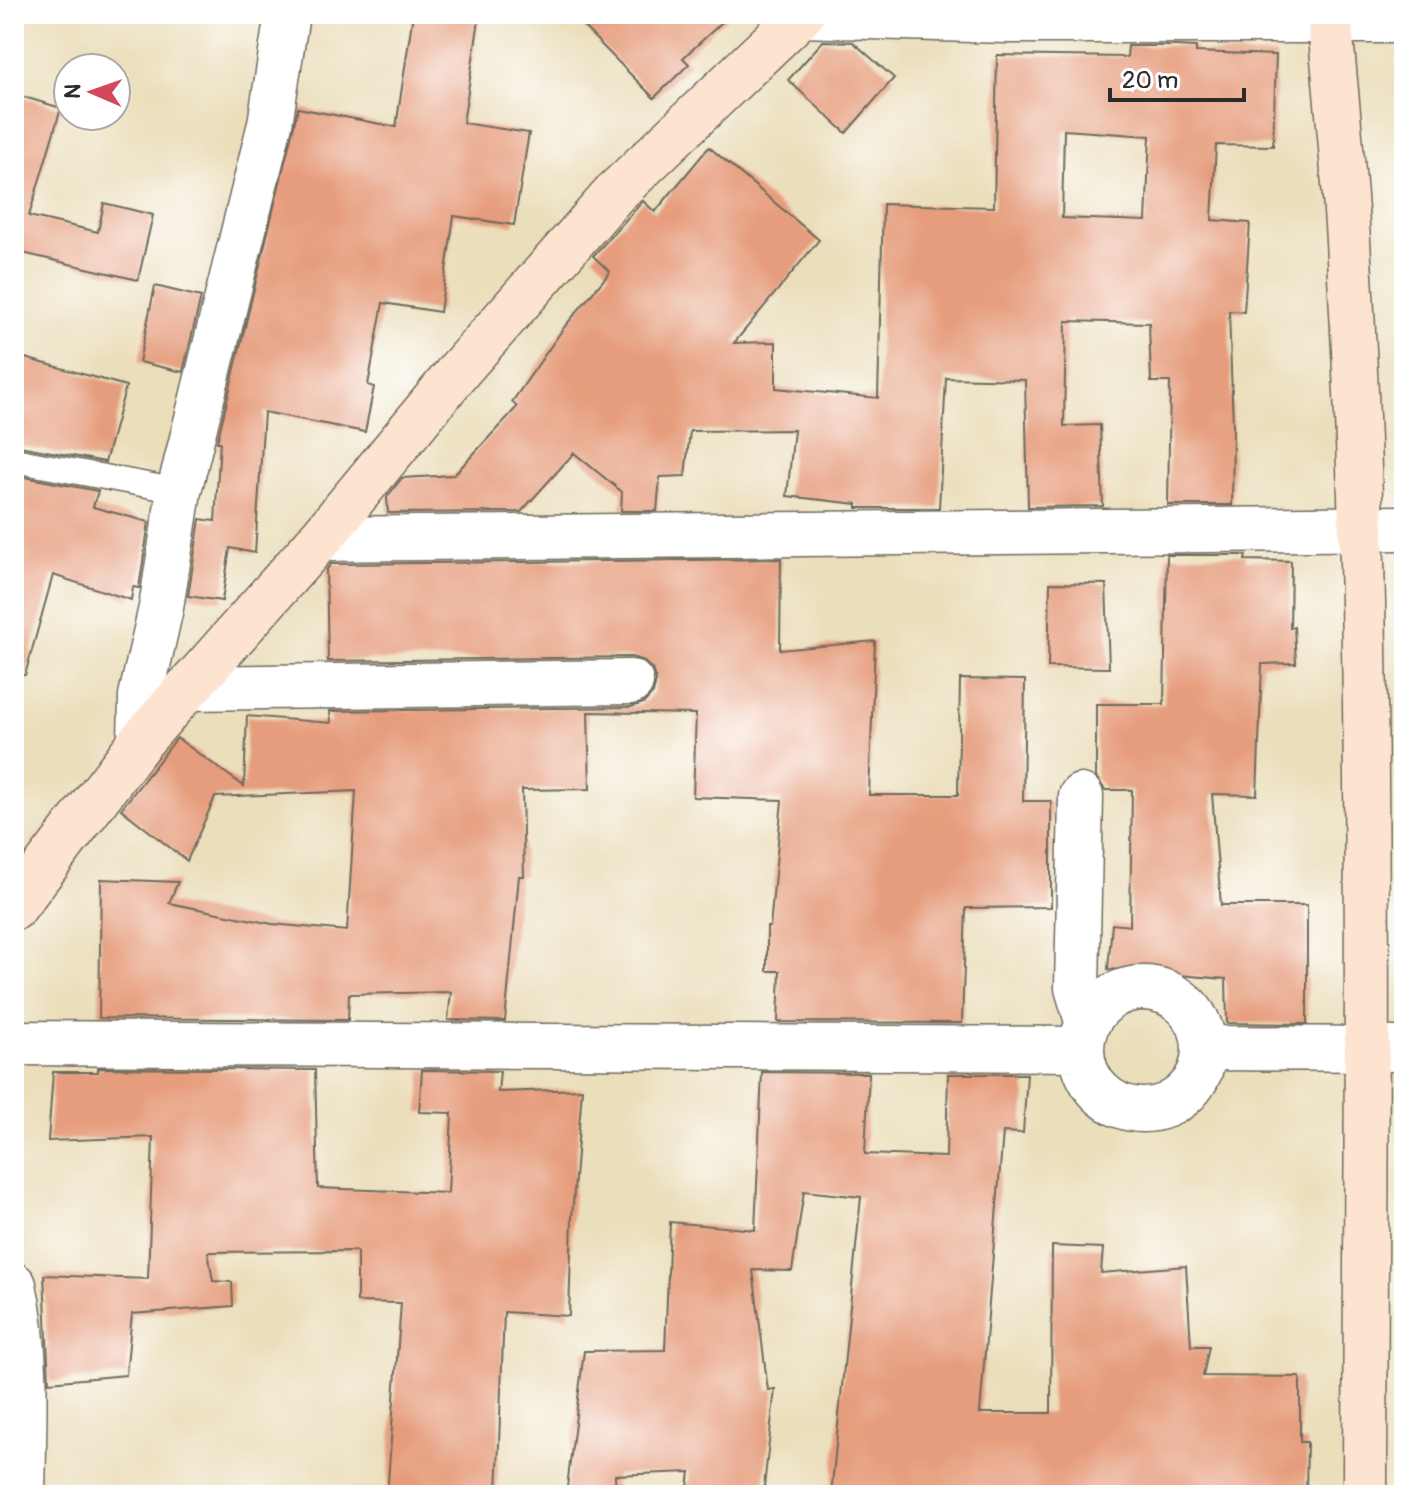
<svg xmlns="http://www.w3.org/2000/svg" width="1418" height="1509" font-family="Pangolin,sans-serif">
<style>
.building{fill:#e69d7d;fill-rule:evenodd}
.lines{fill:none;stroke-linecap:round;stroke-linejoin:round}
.lane-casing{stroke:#6e6a5d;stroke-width:27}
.street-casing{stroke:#6e6a5d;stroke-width:47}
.secondary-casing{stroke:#6e6a5d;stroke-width:47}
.lane{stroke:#fff;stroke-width:24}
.street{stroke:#fff;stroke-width:44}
.secondary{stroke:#fde4d1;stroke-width:44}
</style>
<rect width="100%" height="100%" fill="#fff"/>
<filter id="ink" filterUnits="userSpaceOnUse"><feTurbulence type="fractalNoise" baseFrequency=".0125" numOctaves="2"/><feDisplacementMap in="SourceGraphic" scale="16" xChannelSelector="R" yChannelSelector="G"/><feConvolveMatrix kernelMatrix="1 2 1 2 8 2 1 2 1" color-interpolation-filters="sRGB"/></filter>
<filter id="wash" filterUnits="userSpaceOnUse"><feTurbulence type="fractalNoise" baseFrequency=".006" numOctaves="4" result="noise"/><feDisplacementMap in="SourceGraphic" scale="32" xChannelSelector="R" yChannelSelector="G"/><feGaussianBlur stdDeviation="1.8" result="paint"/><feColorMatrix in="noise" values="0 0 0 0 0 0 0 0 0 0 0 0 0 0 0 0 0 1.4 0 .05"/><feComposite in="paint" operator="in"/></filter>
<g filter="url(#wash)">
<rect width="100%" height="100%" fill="#ebdebb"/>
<g id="blocks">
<path class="building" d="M 413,14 L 480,14 L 463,123 L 529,133 L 514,225 L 454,216 L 440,312 L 383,303 L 368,385 L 374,387 L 365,432 L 264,412 L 255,553 L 230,548 L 222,601 L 188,596 L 200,519 L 215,521 L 220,442 L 217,442 L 298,108 L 396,127 Z
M 571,14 L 731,14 L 683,58 L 689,64 L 654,98 Z
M 823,41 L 853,42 L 894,78 L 846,133 L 788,80 Z
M 1128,46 L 1175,46 L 1196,47 L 1196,52 L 1276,55 L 1273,146 L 1216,145 L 1212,220 L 1250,223 L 1244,312 L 1229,311 L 1233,426 L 1232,505 L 1168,505 L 1170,382 L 1151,382 L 1149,323 L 1066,321 L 1064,426 L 1100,425 L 1103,506 L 1028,507 L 1025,380 L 946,378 L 939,508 L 857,508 L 857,504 L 787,496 L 794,430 L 690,431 L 685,476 L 660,477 L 657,511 L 621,511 L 622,492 L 574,453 L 521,512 L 388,513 L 387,497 L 402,478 L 454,475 L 517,407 L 512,402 L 565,326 L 610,272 L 593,256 L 643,201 L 655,212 L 709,147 L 819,240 L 734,343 L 776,342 L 776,388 L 878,398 L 883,204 L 994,207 L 997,55 L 1127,57 ZM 1064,130 L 1150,136 L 1146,221 L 1062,218 Z
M 14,94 L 61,108 L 29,216 L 98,232 L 104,203 L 153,215 L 138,280 L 14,251 Z
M 155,286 L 201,297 L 183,372 L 139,362 Z
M 14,355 L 126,386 L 105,462 L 14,445 Z
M 14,475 L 98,491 L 93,507 L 149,522 L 139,588 L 133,587 L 131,600 L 53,575 L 25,675 L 14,674 Z
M 1167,555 L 1246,555 L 1245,560 L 1291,561 L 1290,628 L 1294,627 L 1296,663 L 1262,664 L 1257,795 L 1212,794 L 1221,905 L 1307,905 L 1307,1024 L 1227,1023 L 1226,979 L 1108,969 L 1112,924 L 1130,926 L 1132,790 L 1105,790 L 1096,777 L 1096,704 L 1164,704 Z
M 781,559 L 780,650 L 875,641 L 869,795 L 958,795 L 960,679 L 1025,680 L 1023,801 L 1051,801 L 1051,907 L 966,908 L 962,1023 L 778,1022 L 780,971 L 767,971 L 767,927 L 770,927 L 782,800 L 693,797 L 696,714 L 588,712 L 590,789 L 522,790 L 524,876 L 519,876 L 505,1021 L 448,1020 L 451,992 L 349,994 L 348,1020 L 99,1018 L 101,879 L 178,882 L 169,903 L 272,924 L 347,931 L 356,791 L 215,797 L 187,861 L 121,809 L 177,738 L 244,786 L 247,716 L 331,723 L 330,711 L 631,707 L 644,703 L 653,693 L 656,681 L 652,669 L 642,660 L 631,657 L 328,661 L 326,570 L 331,564 Z
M 1050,583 L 1106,584 L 1109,668 L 1048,667 Z
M 98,1068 L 315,1070 L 318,1188 L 448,1193 L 452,1113 L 419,1112 L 422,1070 L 500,1071 L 498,1092 L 582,1089 L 572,1217 L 569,1316 L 504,1312 L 497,1495 L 387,1495 L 401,1303 L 357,1302 L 357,1251 L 208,1252 L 213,1281 L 232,1282 L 233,1306 L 132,1314 L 126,1375 L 49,1382 L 44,1275 L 148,1279 L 153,1137 L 48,1141 L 53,1072 L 98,1072 Z
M 762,1072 L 869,1073 L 865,1154 L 946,1157 L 948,1074 L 1027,1074 L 1023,1133 L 1003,1132 L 980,1413 L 1051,1413 L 1052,1246 L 1103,1248 L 1101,1273 L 1186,1266 L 1191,1346 L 1209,1346 L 1203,1376 L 1300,1377 L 1300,1442 L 1307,1442 L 1306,1495 L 1195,1495 L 1093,1490 L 1093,1495 L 831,1495 L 861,1197 L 804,1191 L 792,1271 L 753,1270 L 768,1390 L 775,1389 L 763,1495 L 687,1495 L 690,1472 L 615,1475 L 616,1495 L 566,1495 L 584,1351 L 665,1350 L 670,1222 L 755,1230 Z"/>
</g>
</g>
<g filter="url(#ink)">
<use href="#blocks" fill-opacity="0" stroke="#6e6a5d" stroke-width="2"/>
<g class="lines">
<defs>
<path id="lane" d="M 14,460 L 179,491"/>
<path id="street" d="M 800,15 L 1007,21 L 1404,21
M 320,539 L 1404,528
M 187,688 L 631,682
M 140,742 L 141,696 L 161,608 L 179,491 L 270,124 L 287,14
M 1081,796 L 1077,988 L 1087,1021
M1082 1049a61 61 0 1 1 122 0a61 61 0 1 1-122 0Z
M 14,1043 L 1081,1049
M 1204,1048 L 1404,1049
M 14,1285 C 29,1354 24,1425 23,1495"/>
<path id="secondary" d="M 1329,14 C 1336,96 1345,177 1349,259 C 1374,670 1366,1083 1365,1495
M 14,908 L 140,742 L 320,539 L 460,369 L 616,192 L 802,14"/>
</defs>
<use href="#lane" class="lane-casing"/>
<use href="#street" class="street-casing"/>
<use href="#secondary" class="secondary-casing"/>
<use href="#lane" class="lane"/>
<use href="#street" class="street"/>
<use href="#secondary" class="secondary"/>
</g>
</g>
<rect width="1418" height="1509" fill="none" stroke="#fff" stroke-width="48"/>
<g transform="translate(92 92) rotate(272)"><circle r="38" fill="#ffffff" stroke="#aaaaaa" stroke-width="2"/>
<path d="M0-6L14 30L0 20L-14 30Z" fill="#d1495b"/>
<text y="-12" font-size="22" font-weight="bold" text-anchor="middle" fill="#2b2b2b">N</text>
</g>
<path d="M1110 88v12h134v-12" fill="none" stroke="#2b2b2b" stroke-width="4"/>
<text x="1122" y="88" font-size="24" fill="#2b2b2b" stroke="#ffffff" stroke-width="6" paint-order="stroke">20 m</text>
</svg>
